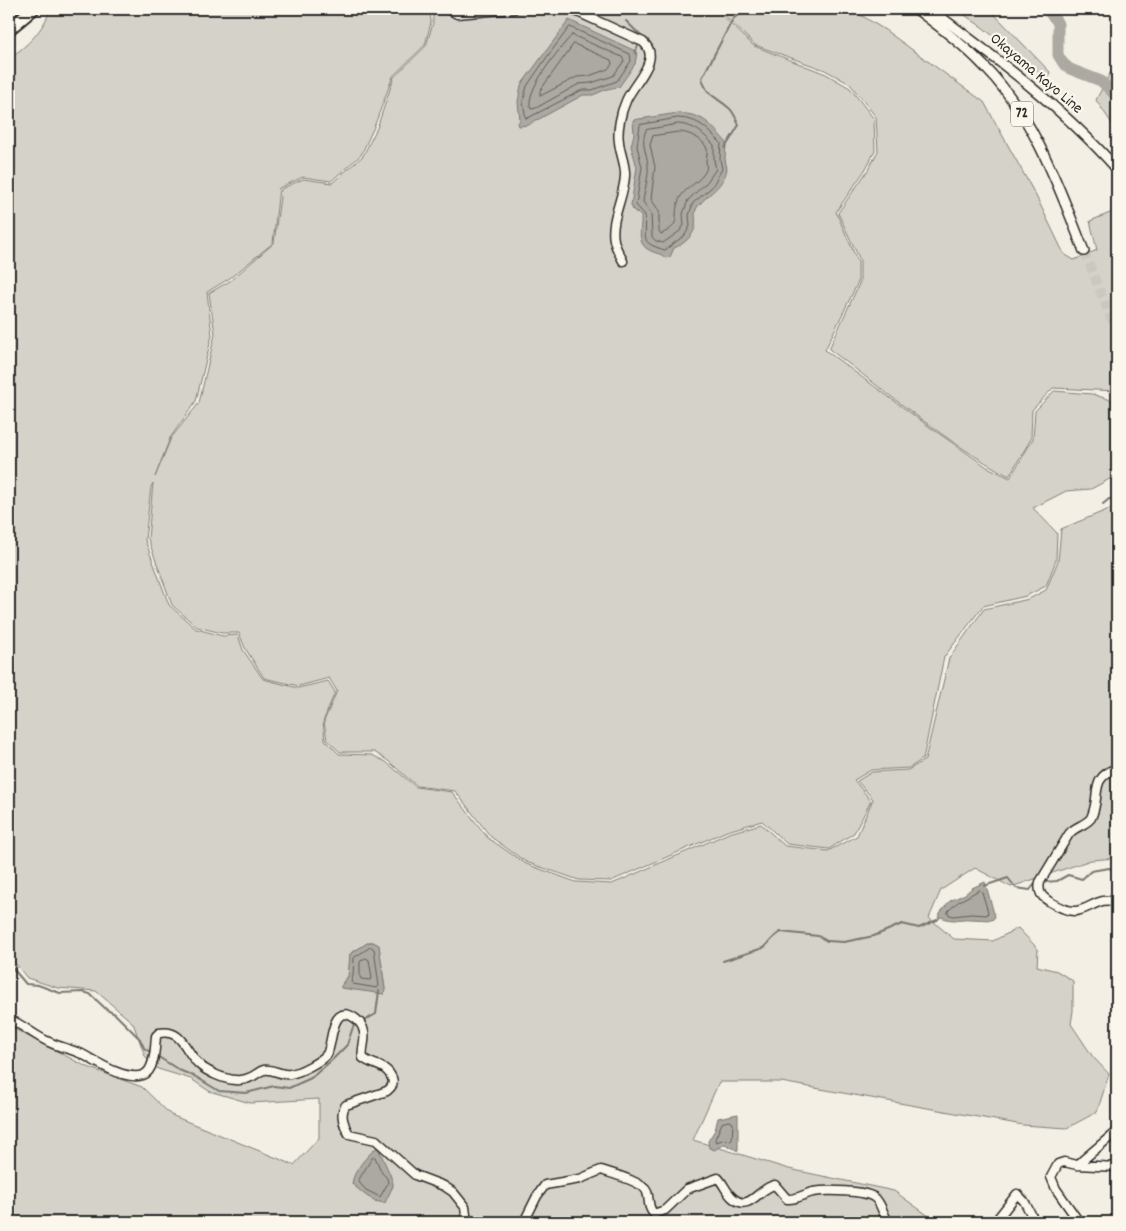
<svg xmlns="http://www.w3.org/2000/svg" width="1126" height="1231" font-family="Dekko,sans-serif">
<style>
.green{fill:#d5d2c9;stroke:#807e7a;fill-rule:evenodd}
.water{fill:#aca9a2;stroke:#787772}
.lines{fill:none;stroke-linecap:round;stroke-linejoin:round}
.shore{stroke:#5f5d5b;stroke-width:1}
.stream{stroke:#787772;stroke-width:2}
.river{stroke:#aca9a2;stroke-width:11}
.major-tunnel{stroke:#cbc8bf;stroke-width:9;stroke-dasharray:9 4.5;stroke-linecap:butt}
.minor-casing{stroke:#2b2b2b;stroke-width:11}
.major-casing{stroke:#2b2b2b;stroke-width:12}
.highway-casing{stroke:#2b2b2b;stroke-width:15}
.minor{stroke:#fbf7ec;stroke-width:8}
.major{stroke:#fbf7ec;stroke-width:9}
.highway{stroke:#fbf7ec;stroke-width:11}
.labels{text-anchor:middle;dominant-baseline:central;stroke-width:4.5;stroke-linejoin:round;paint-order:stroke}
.shield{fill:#fbf7ec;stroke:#696865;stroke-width:1}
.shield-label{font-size:15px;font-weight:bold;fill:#2b2b2b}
.street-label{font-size:16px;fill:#2b2b2b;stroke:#fbf7ec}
</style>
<rect width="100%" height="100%" fill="#f3efe4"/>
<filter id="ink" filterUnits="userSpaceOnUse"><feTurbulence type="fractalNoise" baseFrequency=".02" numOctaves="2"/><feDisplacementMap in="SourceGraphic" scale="10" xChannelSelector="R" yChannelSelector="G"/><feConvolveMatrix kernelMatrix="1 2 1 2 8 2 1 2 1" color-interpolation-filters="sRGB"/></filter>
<g filter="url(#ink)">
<path class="green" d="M 51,9 L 430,9 L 431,22 L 425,45 L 393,76 L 374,127 L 361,155 L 331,181 L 303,177 L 279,188 L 273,243 L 230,278 L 207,292 L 212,335 L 196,401 L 170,438 L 155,477 L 171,438 L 199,403 L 215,334 L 209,293 L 230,281 L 274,243 L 281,189 L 303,179 L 332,183 L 363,156 L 377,128 L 394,77 L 426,46 L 433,23 L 433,9 L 715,9 L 754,46 L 826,74 L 850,88 L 874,119 L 875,151 L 865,170 L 836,212 L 858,262 L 858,282 L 825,350 L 931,428 L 987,467 L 1010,478 L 1033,439 L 1035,411 L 1054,391 L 1092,394 L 1117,402 L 1117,475 L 1091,489 L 1066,491 L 1033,508 L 1057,533 L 1056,560 L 1046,586 L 1026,596 L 983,606 L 944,657 L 923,759 L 909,768 L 871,770 L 854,780 L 871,801 L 854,833 L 829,849 L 787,844 L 762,821 L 727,831 L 611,881 L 579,880 L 526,862 L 491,837 L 455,791 L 417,786 L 387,760 L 374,752 L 340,752 L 327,740 L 324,721 L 337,691 L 329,678 L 299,686 L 264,678 L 245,648 L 239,633 L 222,633 L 197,627 L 172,605 L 148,539 L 153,483 L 151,487 L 145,540 L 169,605 L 196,629 L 223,636 L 238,635 L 243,650 L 263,679 L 298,688 L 328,681 L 335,692 L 323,722 L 325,740 L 339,754 L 372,755 L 386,762 L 416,787 L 452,792 L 488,838 L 526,864 L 576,882 L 612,884 L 729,833 L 761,824 L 785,846 L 828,851 L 857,836 L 873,799 L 857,781 L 872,772 L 908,770 L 925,760 L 949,658 L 984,609 L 1029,599 L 1046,590 L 1058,561 L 1061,529 L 1114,507 L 1117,509 L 1117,858 L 1091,860 L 1011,887 L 975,868 L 941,890 L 929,918 L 954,939 L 993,941 L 1018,928 L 1038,949 L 1037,966 L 1057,971 L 1073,981 L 1073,1011 L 1071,1024 L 1093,1057 L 1109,1074 L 1097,1112 L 1067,1128 L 1023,1125 L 781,1082 L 719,1082 L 693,1140 L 789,1169 L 894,1191 L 937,1222 L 9,1222 L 9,1026 L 85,1066 L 142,1087 L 171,1115 L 294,1165 L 319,1138 L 319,1099 L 250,1103 L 209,1091 L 191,1079 L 158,1069 L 145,1056 L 133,1023 L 96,991 L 58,988 L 27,978 L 12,959 L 9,959 L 9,58 C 29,45 42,31 51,9 ZM 369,942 L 373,942 L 379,946 L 385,989 L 384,994 L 342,983 L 349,975 L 350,954 ZM 380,1151 L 386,1170 L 389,1172 L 393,1187 L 387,1194 L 376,1202 C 369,1196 363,1194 357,1187 Z
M 718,9 L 851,9 L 885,30 L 984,102 L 1036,196 L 1064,254 L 1074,260 L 1097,250 L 1090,221 L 1110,213 L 1117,208 L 1117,391 L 1053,388 L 1032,410 L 1031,439 L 1009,476 C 945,442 887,392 829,349 L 860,282 L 860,260 L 838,213 L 868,170 L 878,151 L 876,117 L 850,84 L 825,70 L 755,45 Z
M 956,9 L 993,9 L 995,15 L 1050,72 L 1047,79 L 982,27 Z
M 1117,60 L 1117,131 L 1096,100 Z"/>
<path class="water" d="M 569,20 L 633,50 L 637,52 L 635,64 L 619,87 L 607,89 L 593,95 L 583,95 L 539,119 L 535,120 L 529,125 L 519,126 L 518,123 L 520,120 L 518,102 L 521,85 Z
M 678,113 C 705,115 709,123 726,142 L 725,159 L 727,169 C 724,186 709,193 699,205 C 692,212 697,219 695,227 C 693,236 683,245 674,248 L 670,257 L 665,258 C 661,253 657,254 651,251 C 635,244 642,230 641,216 L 633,210 L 631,205 L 637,167 L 631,146 L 634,134 L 633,120 Z
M 985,882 L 995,917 L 992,920 C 985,920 978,919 971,919 C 957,918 956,923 941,917 L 937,921 L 940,913 L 950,901 L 965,894 L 972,888 Z
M 369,942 L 373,942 L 379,945 L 385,989 L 384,994 L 341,988 L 341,986 L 348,977 L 350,954 Z
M 738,1114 L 738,1151 L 725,1144 L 714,1150 L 709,1148 L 708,1141 L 715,1130 L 718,1118 Z
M 376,1148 L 378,1148 C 381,1155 394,1181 393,1185 C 393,1187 386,1200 385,1203 C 371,1202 362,1192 352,1184 C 353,1171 367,1156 376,1148 Z"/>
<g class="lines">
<path class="shore" d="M 570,27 L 630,54 L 631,61 L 617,81 L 592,90 L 582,90 L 526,119 L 523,102 L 527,86 L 547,57 Z
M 572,35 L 622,57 L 624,61 L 613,76 L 591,83 L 579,84 L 536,108 L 531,109 C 523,92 560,48 572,35 Z
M 574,44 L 611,60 L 612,64 L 608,69 L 589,76 L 577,77 L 540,96 L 540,91 Z
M 678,118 C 700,119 706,128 721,143 L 720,159 L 722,169 L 712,187 L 693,203 L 689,215 L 690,226 L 685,235 L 665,250 C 637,242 648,238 645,215 L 636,205 L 642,167 L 637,146 L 640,125 Z
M 679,124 C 697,126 702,133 714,145 L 714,160 L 716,169 L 707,182 L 688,200 L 683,214 L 684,225 L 680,231 L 663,243 L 656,241 L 652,237 L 651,213 L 643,202 C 644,191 649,177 648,166 C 647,151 640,145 646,130 Z
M 679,132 C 688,132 704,139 707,149 C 708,153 706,157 706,161 C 707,167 707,170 703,175 C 697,183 686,188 681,196 C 670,215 685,224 661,234 L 659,231 L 659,211 L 651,199 L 655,167 L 650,145 L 653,136 Z
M 980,890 L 982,892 L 988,912 L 987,915 L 971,914 L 953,916 L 948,914 L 948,911 L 958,902 Z
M 371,947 L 374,949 L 379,986 L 377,988 L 353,984 L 351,982 L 353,976 L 354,958 Z
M 366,958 L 369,960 L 372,978 L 370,980 L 361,979 L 360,977 L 360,962 Z
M 730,1121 L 733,1123 L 732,1140 L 730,1141 L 725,1139 L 716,1142 L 715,1139 L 722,1123 Z
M 375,1157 L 382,1173 L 387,1178 L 388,1183 L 380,1197 L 366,1190 L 358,1181 L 372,1158 Z"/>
<path class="stream" d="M 626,21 L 642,37
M 635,53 L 639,43
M 725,148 L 739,125 C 736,119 734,112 729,108 C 716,96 707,97 702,78 L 733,19 L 738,15 L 771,9
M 1103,504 L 1109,499 L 1117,499
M 1044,882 L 1057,881 L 1068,875 L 1082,879 L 1091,871 L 1109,868 L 1117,871
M 984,886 L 1008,878 L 1016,888 L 1030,890 L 1038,880
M 723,961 L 763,948 C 769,944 773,936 781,932 L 818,936 L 827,941 L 844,942 L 874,936 L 902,924 L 919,928 L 937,920
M 9,964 L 26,984 L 38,985 L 60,993 L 83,992 L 90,994 L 107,1010 L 115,1014 L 140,1039 L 144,1048 L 153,1054
M 362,1022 L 376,1014 L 379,991
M 157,1056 L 179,1070 L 196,1077 L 219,1091 L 246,1093 L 274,1086 L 289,1088 L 311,1078 L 332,1060 L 347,1045 L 353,1027 L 357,1024"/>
<path class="river" d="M 1046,9 L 1056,20 L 1058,24 L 1058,55 L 1063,63 L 1070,69 L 1101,81 L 1117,97"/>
<path class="major-tunnel" d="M 1084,251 L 1117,334"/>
<defs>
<path id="minor" d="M 448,9 L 457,14 L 514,9
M 571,9 L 643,42 C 663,59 633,83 626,101 C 621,112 617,130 619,142 C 620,154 626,165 625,176 C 624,197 610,220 614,240 C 615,247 620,255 623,261
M 1117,768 C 1088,779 1102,795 1091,818 C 1085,826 1075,826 1069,834 L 1040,882 C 1039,886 1039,890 1041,894 C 1045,901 1067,912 1076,911 C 1091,909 1101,895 1117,903
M 9,1019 C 23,1025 35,1036 49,1042 C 59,1047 71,1049 82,1054 C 97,1062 125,1081 143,1075 C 155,1071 155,1047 156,1036 L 159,1033 C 184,1028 185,1054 201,1066 C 204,1069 210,1072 214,1074 C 225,1079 240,1083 251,1077 C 256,1075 259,1071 264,1070 C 273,1068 281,1076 290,1074 C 299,1073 322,1061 327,1054 C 333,1045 330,1000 356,1019 C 360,1022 363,1027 364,1032 C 366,1041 361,1049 363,1058 C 373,1066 386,1064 392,1078 C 394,1084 392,1087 387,1091 L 346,1105 C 339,1113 344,1126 349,1134 L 376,1140 L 415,1175 L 444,1186 L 453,1192 L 465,1207 L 467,1222
M 1077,1165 L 1117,1131
M 524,1222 L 537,1196 L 545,1185 L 580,1179 L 601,1170 C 610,1173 644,1182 647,1192 C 650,1200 647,1207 654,1214 L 665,1210 L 687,1189 L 718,1178 C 724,1184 726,1192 733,1198 C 750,1213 759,1187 775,1185 L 787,1199 C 797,1200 804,1194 813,1192 C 825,1190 866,1190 875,1198 C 882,1204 883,1216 889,1222
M 995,1222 L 1017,1194 L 1024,1201 L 1032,1216 L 1030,1222
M 1079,1222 L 1056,1189 L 1051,1177 L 1058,1164 L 1064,1162 L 1077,1165 L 1117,1167"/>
<path id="major" d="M 916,9 C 939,26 963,44 983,65 C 1034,116 1058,185 1084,251
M 930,9 C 996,58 1062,107 1117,169"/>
<path id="highway" d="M 9,29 L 33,9"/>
</defs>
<use href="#minor" class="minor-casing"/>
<use href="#major" class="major-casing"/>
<use href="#highway" class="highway-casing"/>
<use href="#minor" class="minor"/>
<use href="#major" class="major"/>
<use href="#highway" class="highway"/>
</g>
</g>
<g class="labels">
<rect class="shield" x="1011" y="101.5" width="22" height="25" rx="4"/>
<g class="shield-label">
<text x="1022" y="114">72</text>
</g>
<g class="street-label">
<text transform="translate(1036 74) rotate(40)">Okayama Kayo Line</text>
</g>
</g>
<rect width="1126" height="1231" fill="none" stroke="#fbf7ec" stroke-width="30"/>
<rect x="15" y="15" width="1096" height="1201" fill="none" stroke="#2b2b2b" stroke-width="2" filter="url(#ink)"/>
</svg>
